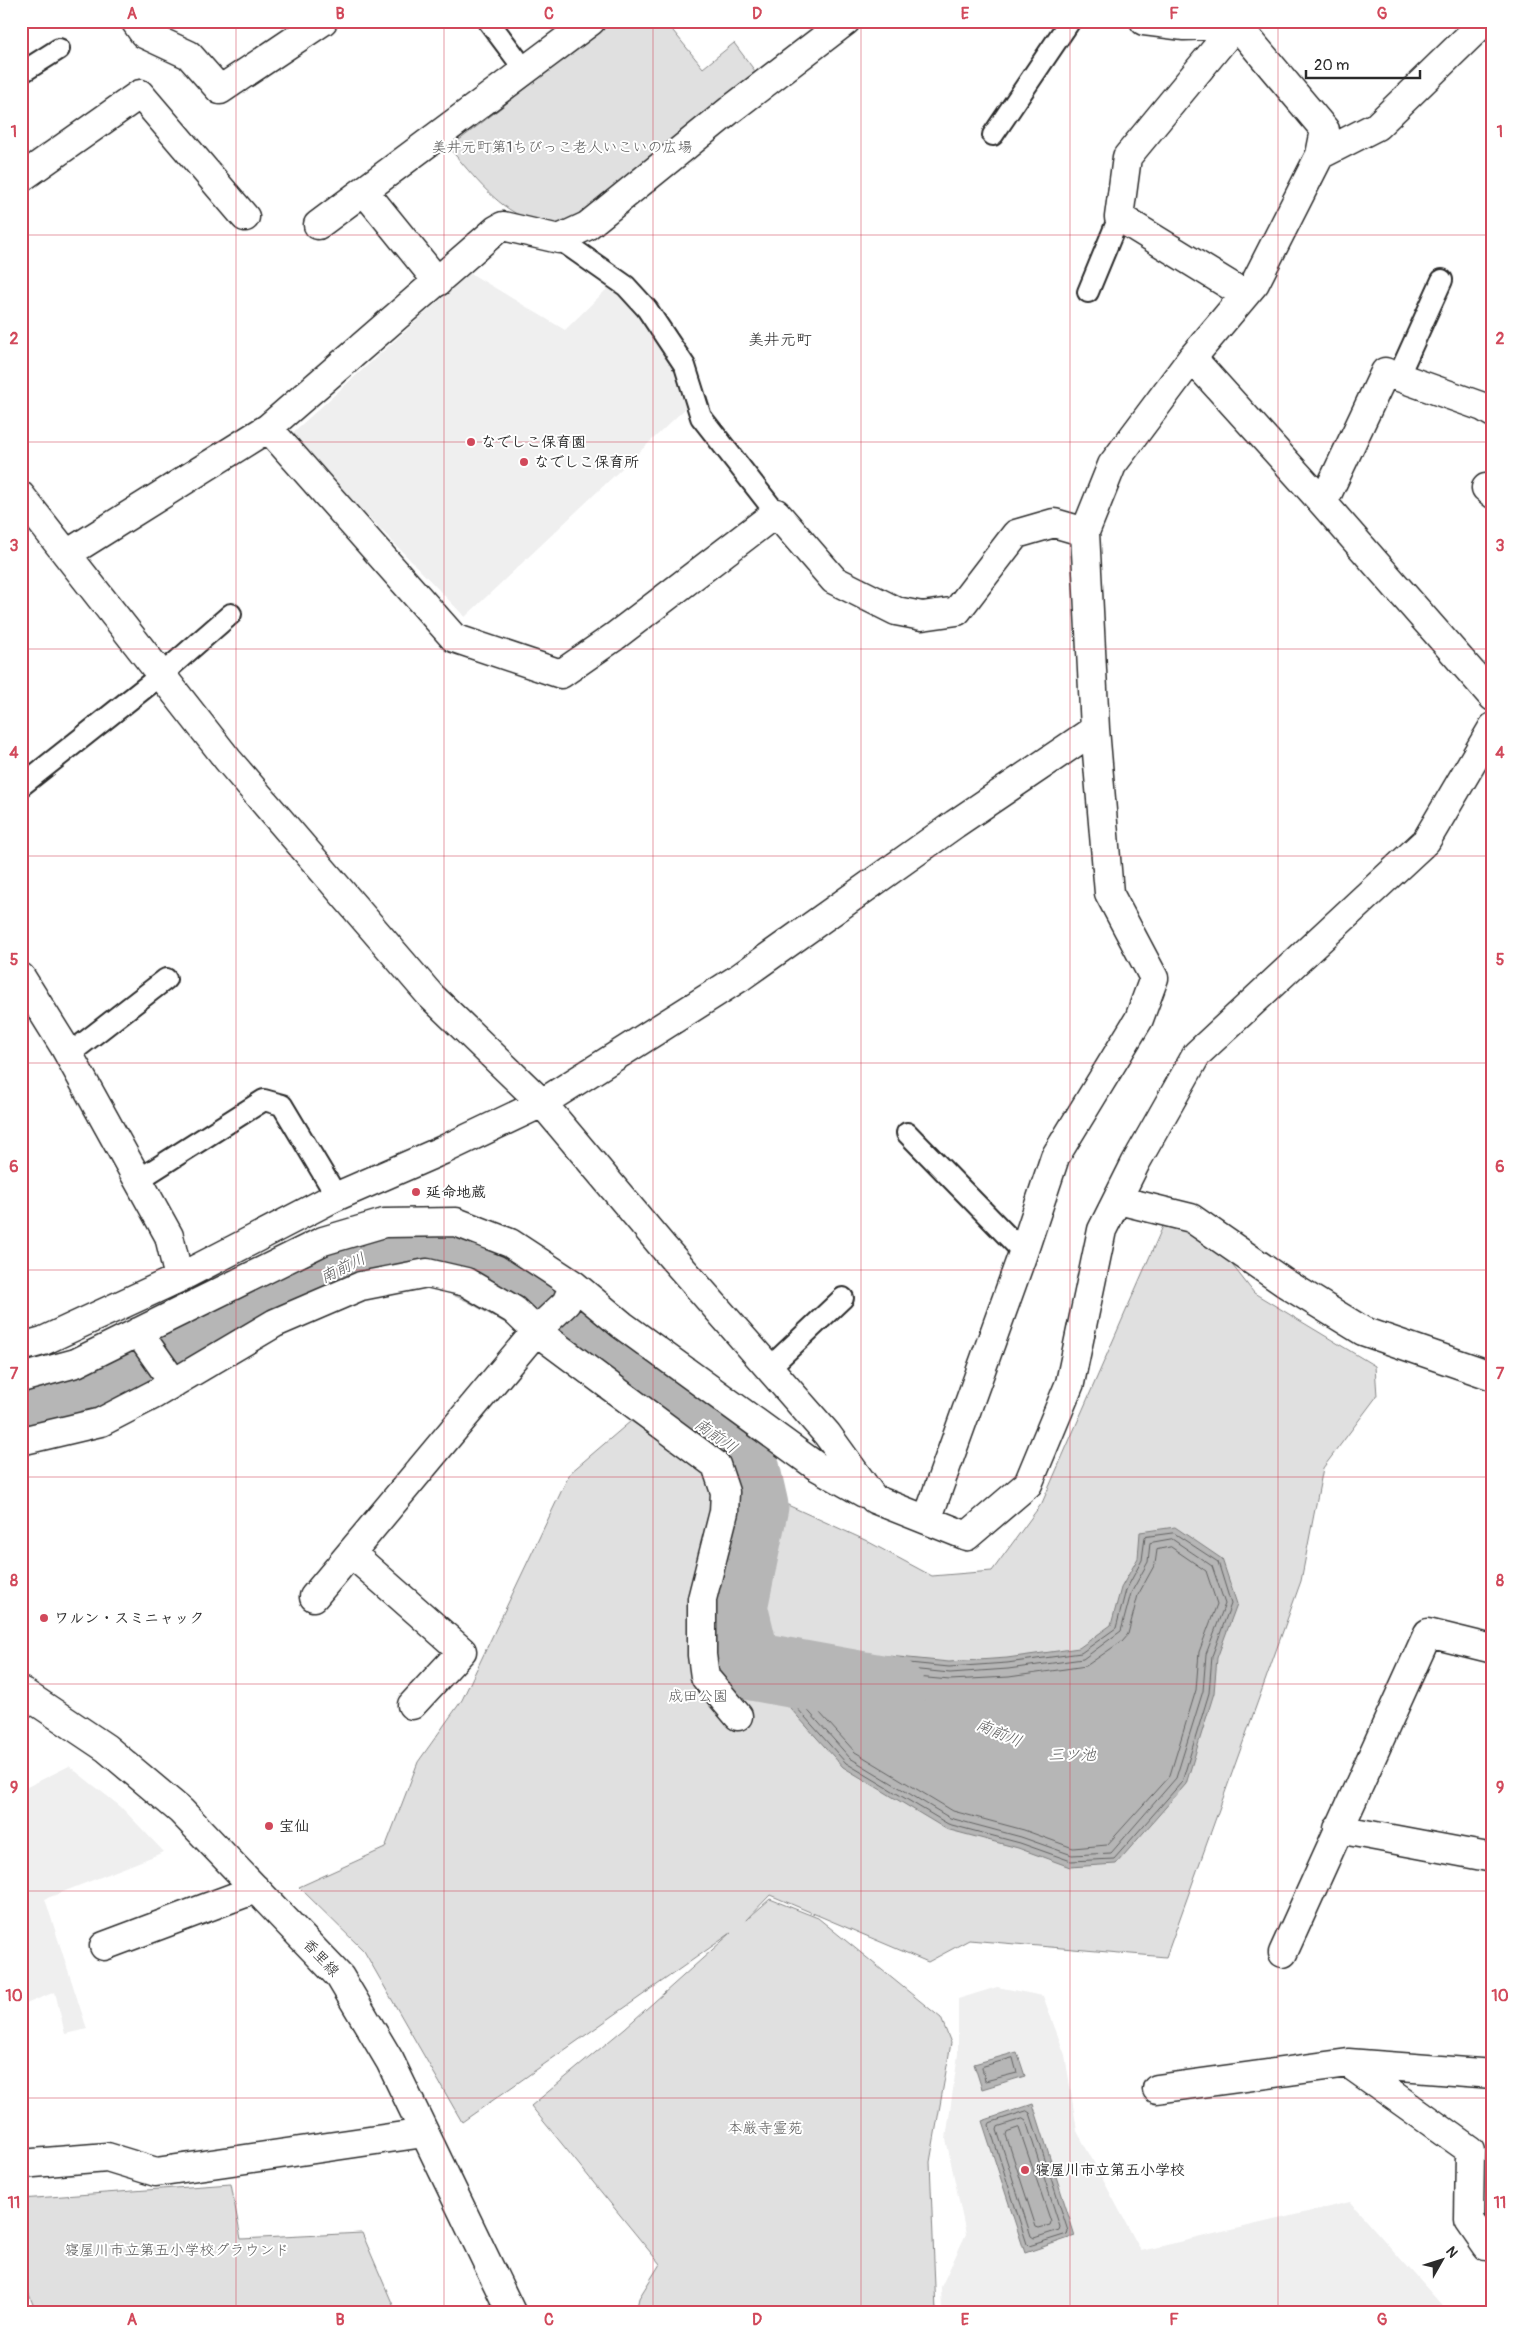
<svg xmlns="http://www.w3.org/2000/svg" width="1514" height="2333" font-family="Pangolin,'Klee One',sans-serif">
<style>
.built{fill:#efefef}
.green{fill:#e0e0e0;stroke:#868686}
.water{fill:#b6b6b6;stroke:#7e7e7e}
.lines{fill:none;stroke-linecap:round;stroke-linejoin:round}
.shore{stroke:#636363;stroke-width:1}
.river{stroke:#b6b6b6;stroke-width:69}
.lane-casing{stroke:#2b2b2b;stroke-width:24}
.street-casing{stroke:#2b2b2b;stroke-width:31}
.secondary-casing{stroke:#2b2b2b;stroke-width:31}
.lane{stroke:#fff;stroke-width:20}
.street{stroke:#fff;stroke-width:28}
.secondary{stroke:#fff;stroke-width:28}
.grid{fill:none;stroke:#d1495b;stroke-width:1;stroke-opacity:0.55}
.poi-dot{fill:#d1495b;stroke:#fff;stroke-width:2}
.labels{text-anchor:middle;dominant-baseline:central;stroke-width:4;stroke-linejoin:round;paint-order:stroke}
.park-label{font-size:15px;fill:#585858;stroke:#fff}
.poi-label{font-size:15px;font-weight:bold;fill:#2b2b2b;stroke:#fff;text-anchor:start}
.street-label{font-size:15px;fill:#2b2b2b;stroke:#fff}
.neighbourhood-label{font-size:16px;fill:#2b2b2b;stroke:#fff}
.water-label{font-size:16px;font-style:italic;fill:#5c5c5c;stroke:#fff}
.neatline{fill:none;stroke:#d1495b;stroke-width:2}
.grid-label{font-size:16px;text-anchor:middle;font-weight:bold;fill:#d1495b}
</style>
<rect width="100%" height="100%" fill="#fff"/>
<filter id="ink" filterUnits="userSpaceOnUse"><feTurbulence type="fractalNoise" baseFrequency=".02" numOctaves="2"/><feDisplacementMap in="SourceGraphic" scale="10" xChannelSelector="R" yChannelSelector="G"/><feConvolveMatrix kernelMatrix="1 2 1 2 8 2 1 2 1" color-interpolation-filters="sRGB"/></filter>
<g filter="url(#ink)">
<path class="built" d="M 470,273 L 565,330 L 612,284 L 678,368 L 690,404 L 465,617 L 290,435 Z
M 69,1766 L 121,1807 L 164,1852 L 45,1899 L 87,2029 L 65,2034 L 55,1992 L 21,2006 L 21,1790 Z
M 997,1987 L 1043,1996 L 1065,2055 L 1077,2131 L 1141,2251 L 1350,2202 L 1448,2312 L 942,2312 L 941,2287 L 966,2234 L 946,2139 L 958,2054 L 958,1999 Z"/>
<path class="green" d="M 613,21 L 665,21 L 703,68 L 734,43 L 758,75 L 582,220 C 567,223 551,226 536,222 C 498,211 474,176 449,148 Z
M 1167,1217 L 1216,1244 L 1254,1293 L 1375,1366 L 1377,1396 L 1323,1468 L 1301,1581 L 1166,1957 L 969,1940 L 928,1962 L 770,1895 L 745,1921 L 770,1899 L 818,1918 L 941,2018 L 951,2043 L 930,2162 L 936,2312 L 636,2312 L 639,2298 L 660,2264 L 531,2106 L 625,2028 L 731,1933 L 462,2122 L 364,1951 L 299,1887 L 385,1848 L 418,1762 L 462,1700 L 570,1473 L 631,1421 L 686,1459 L 865,1540 L 932,1576 L 992,1571 L 1042,1503 Z
M 231,2184 L 241,2239 L 362,2233 L 396,2312 L 36,2312 L 21,2274 L 21,2199 Z"/>
<path class="water" d="M 1175,1527 L 1222,1559 L 1237,1604 L 1217,1658 L 1214,1693 L 1186,1784 L 1116,1864 L 1070,1867 L 1018,1848 L 946,1829 L 843,1767 L 790,1708 L 801,1660 L 848,1652 L 949,1662 L 1007,1658 L 1079,1648 L 1111,1625 L 1121,1588 L 1138,1558 L 1140,1532 Z
M 1017,2052 L 1025,2076 L 982,2089 L 974,2064 Z
M 1033,2104 L 1075,2236 L 1025,2253 L 982,2121 Z"/>
<g class="lines">
<path class="shore" d="M 1174,1533 L 1218,1562 L 1231,1604 L 1212,1656 L 1209,1693 L 1182,1782 L 1114,1859 L 1071,1861 L 1020,1843 L 948,1824 L 846,1763 L 796,1707 L 807,1664 L 849,1657 L 949,1667 L 1007,1663 L 1081,1653 L 1116,1628 L 1126,1590 L 1142,1560 L 1145,1537 Z
M 1172,1539 L 1212,1566 L 1225,1604 L 1206,1654 L 1203,1691 L 1176,1778 L 1111,1853 L 1072,1855 L 1021,1837 L 950,1818 L 850,1758 L 803,1705 L 811,1670 L 849,1663 L 950,1673 L 1008,1669 L 1083,1659 L 1121,1631 L 1131,1593 L 1148,1562 L 1150,1543 Z
M 1171,1547 L 1206,1571 L 1217,1604 L 1199,1652 L 1196,1690 L 1170,1775 L 1107,1845 L 1073,1848 L 1024,1830 L 953,1811 L 855,1752 L 811,1703 L 817,1677 L 849,1671 L 950,1680 L 1009,1677 L 1086,1666 L 1122,1641 L 1128,1634 L 1138,1595 L 1155,1564 L 1157,1550 Z
M 1013,2058 L 1017,2073 L 985,2081 L 982,2067 Z
M 1027,2111 L 1030,2113 L 1068,2231 L 1067,2234 L 1029,2246 L 1027,2244 L 989,2125 L 990,2123 Z
M 1023,2119 L 1026,2121 L 1060,2227 L 1059,2230 L 1034,2238 L 1031,2236 L 997,2130 L 998,2127 Z
M 1019,2128 L 1051,2222 L 1050,2225 L 1039,2228 L 1036,2227 L 1006,2135 L 1007,2132 Z"/>
<path class="river" d="M 21,1410 L 36,1407 L 132,1375 L 367,1254 L 428,1247 L 481,1270 L 532,1299 L 622,1372 L 742,1453 L 754,1506 L 733,1607 L 747,1665 L 891,1691"/>
<defs>
<path id="lane" d="M 489,22 L 525,70
M 21,73 L 59,49
M 993,135 L 1070,21
M 559,239 L 626,286 L 647,309 L 685,366 L 701,417 L 776,513
M 1088,292 L 1119,217
M 1398,377 L 1442,280
M 21,786 L 161,675 L 231,614
M 68,1055 L 166,979
M 907,1133 L 1023,1252
M 138,1180 L 264,1100 L 282,1105 L 337,1197
M 769,1368 L 843,1298"/>
<path id="street" d="M 135,21 L 144,34 L 189,55 L 220,90 L 323,21
M 1239,21 L 1127,157 L 1119,217 L 1244,294
M 1320,155 L 1377,126 L 1485,21
M 21,178 L 140,94 L 245,217
M 365,192 L 438,282
M 318,225 L 591,21
M 1192,358 L 1323,503 L 1493,697
M 268,428 L 454,638 L 561,674 L 614,637 L 776,513 L 834,580 L 896,611 L 922,616 L 957,611 L 1016,534 L 1054,523 L 1085,532
M 1486,488 L 1493,494
M 21,496 L 228,760 L 430,995 L 542,1103 L 663,1247 L 827,1434 L 874,1499 L 967,1536 L 1028,1484 L 1070,1383 L 1102,1230 L 1136,1162 L 1197,1054 L 1426,841 L 1493,727
M 1323,503 L 1385,372 L 1483,407 L 1493,413
M 67,554 L 268,428 L 496,230 L 503,226 L 559,239 L 587,226 L 730,110 L 846,21
M 21,977 L 64,1046 L 169,1236 L 179,1278
M 1118,1200 L 1191,1218 L 1285,1283 L 1363,1331 L 1493,1376
M 138,1332 L 174,1383
M 21,1347 L 43,1341 L 179,1278 L 333,1198 L 443,1150 L 542,1103 L 739,978 L 955,824 L 1095,729
M 21,1378 L 76,1363 L 323,1241 L 384,1223 L 456,1222 L 510,1243 L 574,1285 L 622,1325 L 816,1466 L 864,1493
M 21,1441 L 101,1422 L 155,1394 L 275,1323 L 361,1286 L 427,1273 L 466,1282 L 514,1310 L 536,1331 L 716,1465 L 725,1492 L 724,1512 L 702,1599 L 702,1655 L 705,1677 L 738,1716
M 927,1520 L 1022,1256 L 1055,1157 L 1139,1019 L 1154,978 L 1109,893 L 1095,729 L 1085,532 L 1112,465 L 1192,358 L 1255,283 L 1320,155 L 1325,130 L 1236,24 L 1184,26 L 1144,21
M 351,1553 L 462,1651 L 412,1705
M 314,1597 L 536,1331 L 566,1303 L 574,1285
M 1338,1829 L 1493,1858
M 104,1946 L 256,1889
M 1283,1953 L 1428,1633 L 1493,1649
M 1348,2063 L 1493,2074
M 1157,2089 L 1348,2063 L 1470,2150 L 1469,2220 L 1487,2246 L 1493,2246
M 21,2164 L 107,2157 L 156,2172 L 424,2133"/>
<path id="secondary" d="M 21,1691 L 106,1748 L 181,1811 L 340,1977 L 390,2061 L 511,2312"/>
</defs>
<use href="#lane" class="lane-casing"/>
<use href="#street" class="street-casing"/>
<use href="#secondary" class="secondary-casing"/>
<use href="#lane" class="lane"/>
<use href="#street" class="street"/>
<use href="#secondary" class="secondary"/>
</g>
</g>
<path class="grid" d="M 236,21 L 236,2312M 444,21 L 444,2312M 653,21 L 653,2312M 861,21 L 861,2312M 1070,21 L 1070,2312M 1278,21 L 1278,2312M 21,235 L 1493,235M 21,442 L 1493,442M 21,649 L 1493,649M 21,856 L 1493,856M 21,1063 L 1493,1063M 21,1270 L 1493,1270M 21,1477 L 1493,1477M 21,1684 L 1493,1684M 21,1891 L 1493,1891M 21,2098 L 1493,2098"/>
<g class="poi-dot">
<circle cx="471" cy="442" r="5"/>
<circle cx="524" cy="462" r="5"/>
<circle cx="416" cy="1192" r="5"/>
<circle cx="44" cy="1618" r="5"/>
<circle cx="269" cy="1826" r="5"/>
<circle cx="1025" cy="2170" r="5"/>
</g>
<g class="labels">
<g class="park-label">
<text x="562" y="147">美井元町第1ちびっこ老人いこいの広場</text>
<text x="698" y="1696">成田公園</text>
<text x="765" y="2128">本厳寺霊苑</text>
<text x="177" y="2250">寝屋川市立第五小学校グラウンド</text>
</g>
<g class="poi-label">
<text x="481" y="442">なでしこ保育園</text>
<text x="534" y="462">なでしこ保育所</text>
<text x="426" y="1192">延命地蔵</text>
<text x="54" y="1618">ワルン・スミニャック</text>
<text x="279" y="1826">宝仙</text>
<text x="1035" y="2170">寝屋川市立第五小学校</text>
</g>
<g class="street-label">
<text transform="translate(321 1958) rotate(47)">香里線</text>
</g>
<g class="neighbourhood-label">
<text x="780" y="340">美井元町</text>
</g>
<g class="water-label">
<text transform="translate(343 1268) rotate(-26)">南前川</text>
<text transform="translate(716 1436) rotate(35)">南前川</text>
<text transform="translate(999 1733) rotate(23)">南前川</text>
<text x="1072" y="1755">三ツ池</text>
</g>
</g>
<rect width="1514" height="2333" fill="none" stroke="#fff" stroke-width="55"/>
<g transform="translate(1442 2260) rotate(51)" stroke="#ffffff" stroke-width="4" paint-order="stroke">
<path d="M0-4L9 19L0 12L-9 19Z" fill="#2b2b2b"/>
<text y="-8" font-size="14" font-weight="bold" text-anchor="middle" fill="#2b2b2b">N</text>
</g>
<path d="M1306 70v8h114v-8" fill="none" stroke="#2b2b2b" stroke-width="2.5"/>
<text x="1314" y="70" font-size="15" fill="#2b2b2b" stroke="#ffffff" stroke-width="4" paint-order="stroke">20 m</text>
<rect x="28" y="28" width="1458" height="2278" class="neatline"/>
<g class="grid-label">
<text x="132" y="19">A</text>
<text x="340" y="19">B</text>
<text x="549" y="19">C</text>
<text x="757" y="19">D</text>
<text x="965" y="19">E</text>
<text x="1174" y="19">F</text>
<text x="1382" y="19">G</text>
<text x="14" y="137">1</text>
<text x="1500" y="137">1</text>
<text x="14" y="344">2</text>
<text x="1500" y="344">2</text>
<text x="14" y="551">3</text>
<text x="1500" y="551">3</text>
<text x="14" y="758">4</text>
<text x="1500" y="758">4</text>
<text x="14" y="965">5</text>
<text x="1500" y="965">5</text>
<text x="14" y="1172">6</text>
<text x="1500" y="1172">6</text>
<text x="14" y="1379">7</text>
<text x="1500" y="1379">7</text>
<text x="14" y="1586">8</text>
<text x="1500" y="1586">8</text>
<text x="14" y="1793">9</text>
<text x="1500" y="1793">9</text>
<text x="14" y="2001">10</text>
<text x="1500" y="2001">10</text>
<text x="14" y="2208">11</text>
<text x="1500" y="2208">11</text>
<text x="132" y="2325">A</text>
<text x="340" y="2325">B</text>
<text x="549" y="2325">C</text>
<text x="757" y="2325">D</text>
<text x="965" y="2325">E</text>
<text x="1174" y="2325">F</text>
<text x="1382" y="2325">G</text>
</g>
</svg>
